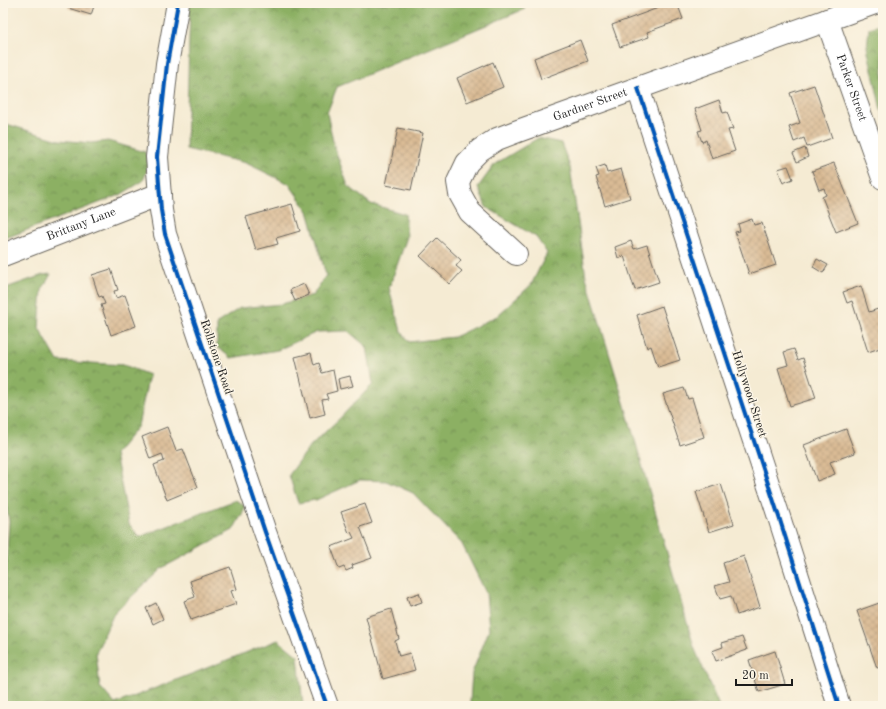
<svg xmlns="http://www.w3.org/2000/svg" width="886" height="709" font-family="'Old Standard TT',serif">
<style>
.forest{fill:url(#forest-crowns);stroke:#546640}
.building{fill:url(#building-cross-hatch)}
.lines{fill:none;stroke-linecap:round;stroke-linejoin:round}
.minor-casing{stroke:#68645c;stroke-width:24}
.minor{stroke:#fff;stroke-width:22}
.cycleway-casing{stroke:#fcf5e5;stroke-width:6}
.cycleway{stroke:#0057b8;stroke-width:4}
.labels{text-anchor:middle;dominant-baseline:central;stroke-width:3;stroke-linejoin:round;paint-order:stroke}
.street-label{font-size:12px;fill:#1c1c1c;stroke:#fcf5e5}
</style>
<defs>
<pattern id="forest-crowns" width="20" height="18" patternUnits="userSpaceOnUse"><rect width="20" height="18" fill="#8cb064"/><path d="M2 6a3 3 0 1 1 6 0M12 15a3 3 0 1 1 6 0" fill="none" stroke="#728e52"/></pattern>
<pattern id="building-cross-hatch" width="8" height="8" patternUnits="userSpaceOnUse"><rect width="8" height="8" fill="#dabb95"/><path d="M0 0l8 8M0 8l8-8" fill="none" stroke="#baa080"/></pattern>
</defs>
<rect width="100%" height="100%" fill="#fcf5e5"/>
<filter id="ink" filterUnits="userSpaceOnUse"><feTurbulence type="fractalNoise" baseFrequency=".025" numOctaves="2"/><feDisplacementMap in="SourceGraphic" scale="8" xChannelSelector="R" yChannelSelector="G"/><feConvolveMatrix kernelMatrix="1 2 1 2 8 2 1 2 1" color-interpolation-filters="sRGB"/></filter>
<filter id="wash" filterUnits="userSpaceOnUse"><feTurbulence type="fractalNoise" baseFrequency=".012" numOctaves="4" result="noise"/><feDisplacementMap in="SourceGraphic" scale="16" xChannelSelector="R" yChannelSelector="G"/><feGaussianBlur stdDeviation="0.9" result="paint"/><feColorMatrix in="noise" values="0 0 0 0 0 0 0 0 0 0 0 0 0 0 0 0 0 1.4 0 .05"/><feComposite in="paint" operator="in"/></filter>
<g filter="url(#wash)">
<rect width="100%" height="100%" fill="#f5ebd3"/>
<path class="forest" d="M 190,3 L 522,3 L 525,9 L 337,87 L 327,113 L 334,146 L 348,186 L 371,204 L 405,214 L 407,237 L 389,288 L 401,331 L 409,342 L 454,337 L 497,316 L 531,285 L 547,253 L 536,237 L 486,207 L 478,187 L 495,164 L 538,138 L 561,143 L 570,167 L 586,277 L 626,409 L 694,647 L 719,706 L 635,706 L 614,705 L 612,706 L 472,706 L 470,702 L 472,673 L 489,630 L 486,593 L 462,544 L 413,493 L 386,481 L 360,480 L 316,500 L 298,503 L 289,475 L 311,445 L 339,419 L 373,384 L 367,347 L 348,331 L 317,332 L 278,350 L 231,358 L 217,347 L 217,323 L 240,308 L 282,304 L 313,295 L 326,275 L 308,211 L 289,184 L 246,163 L 186,149 Z
M 883,24 L 883,119 L 867,47 L 869,28 Z
M 3,123 L 59,140 L 91,143 L 108,141 L 145,152 L 149,165 L 143,181 L 120,195 L 3,239 Z
M 51,274 L 42,290 L 39,328 L 58,361 L 124,365 L 149,375 L 138,426 L 115,454 L 129,524 L 139,537 L 236,500 L 246,507 L 233,530 L 162,568 L 114,613 L 96,653 L 100,687 L 115,704 L 278,640 L 298,656 L 303,706 L 3,706 L 3,618 L 9,521 L 3,489 L 3,289 L 43,275 Z"/>
<g id="blocks">
<path class="building" d="M 70,3 L 95,3 L 91,15 L 68,8 Z
M 656,3 L 677,3 L 683,19 L 647,32 L 649,37 L 620,47 L 612,25 L 658,8 Z
M 580,40 L 588,61 L 541,79 L 534,58 Z
M 493,62 L 503,87 L 467,102 L 457,78 Z
M 814,85 L 832,138 L 807,147 L 804,138 L 794,142 L 789,127 L 800,123 L 790,93 Z
M 719,100 L 723,113 L 727,112 L 733,129 L 728,130 L 735,151 L 712,159 L 706,140 L 702,142 L 698,131 L 702,130 L 695,109 Z
M 398,128 L 423,133 L 411,190 L 386,185 Z
M 805,148 L 808,157 L 797,162 L 793,153 Z
M 834,163 L 858,223 L 836,232 L 822,197 L 826,195 L 824,188 L 819,190 L 812,171 Z
M 605,165 L 607,173 L 621,169 L 630,198 L 605,206 L 596,177 L 599,176 L 596,168 Z
M 788,166 L 793,179 L 783,183 L 778,169 Z
M 292,204 L 300,231 L 276,238 L 278,244 L 256,250 L 246,217 Z
M 752,219 L 754,225 L 762,223 L 776,265 L 749,274 L 735,232 L 740,231 L 738,224 Z
M 437,238 L 461,260 L 456,266 L 462,271 L 450,284 L 420,256 Z
M 631,241 L 634,249 L 647,245 L 659,282 L 635,290 L 624,256 L 618,258 L 615,247 Z
M 817,259 L 828,265 L 823,273 L 813,267 Z
M 111,269 L 118,290 L 114,291 L 116,298 L 125,295 L 136,326 L 111,335 L 101,305 L 105,304 L 102,296 L 99,297 L 92,275 Z
M 304,284 L 309,295 L 295,301 L 290,290 Z
M 861,286 L 869,312 L 881,308 L 883,316 L 883,347 L 868,352 L 852,301 L 847,303 L 843,292 Z
M 662,306 L 680,360 L 658,367 L 651,346 L 647,348 L 637,315 Z
M 794,349 L 798,360 L 803,358 L 816,398 L 790,406 L 778,368 L 788,365 L 784,352 Z
M 311,353 L 314,365 L 319,363 L 322,373 L 333,370 L 337,391 L 326,394 L 328,399 L 322,400 L 325,414 L 310,418 L 295,357 Z
M 350,376 L 353,386 L 340,389 L 338,379 Z
M 684,388 L 688,399 L 692,398 L 704,437 L 680,445 L 663,394 Z
M 167,427 L 176,451 L 183,449 L 198,487 L 167,500 L 154,465 L 164,461 L 162,454 L 150,459 L 142,437 Z
M 846,429 L 855,453 L 830,462 L 835,474 L 817,481 L 804,445 Z
M 721,484 L 734,524 L 709,532 L 696,492 Z
M 365,504 L 372,523 L 360,527 L 372,558 L 352,565 L 353,568 L 346,571 L 344,567 L 339,569 L 331,547 L 354,538 L 351,532 L 349,533 L 341,512 Z
M 744,556 L 760,607 L 737,615 L 731,596 L 720,599 L 715,586 L 729,582 L 723,563 Z
M 230,567 L 237,589 L 231,591 L 236,604 L 191,620 L 184,601 L 195,597 L 190,581 Z
M 419,593 L 422,602 L 410,606 L 407,597 Z
M 882,602 L 883,666 L 877,668 L 857,611 Z
M 156,603 L 163,619 L 153,624 L 146,608 Z
M 391,609 L 399,639 L 395,641 L 399,656 L 410,653 L 415,670 L 383,679 L 366,617 Z
M 742,637 L 747,650 L 716,661 L 712,651 L 723,647 L 722,643 Z
M 775,651 L 785,684 L 759,692 L 749,660 Z"/>
</g>
</g>
<g filter="url(#ink)">
<use href="#blocks" fill-opacity="0" stroke="#68645c" stroke-width="1"/>
<g class="lines">
<defs>
<g id="minor">
<path d="M 178,3 L 167,64 L 157,157 L 161,210 L 165,234 L 265,532 L 327,706"/>
<path id="s1" d="M 827,20 L 883,178"/>
<path d="M 638,88 L 779,517 L 839,706"/>
<path id="s2" d="M 516,254 L 470,212 L 460,194 L 458,182 L 467,163 L 480,150 L 497,139 L 518,131 L 875,3"/>
<path id="s3" d="M 3,255 L 160,194"/>
</g>
</defs>
<use href="#minor" class="minor-casing"/>
<use href="#minor" class="minor"/>
<defs>
<path id="cycleway" d="M 178,3 L 167,64 L 157,157 L 161,210 L 165,234 L 265,532 L 327,706
M 638,88 L 779,517 L 839,706"/>
</defs>
<use href="#cycleway" class="cycleway-casing"/>
<use href="#cycleway" class="cycleway"/>
</g>
</g>
<g class="labels">
<g class="street-label">
<text stroke="none"><textPath href="#s1" startOffset="72">Parker Street</textPath></text>
<text stroke="none"><textPath href="#s2" startOffset="254">Gardner Street</textPath></text>
<text stroke="none"><textPath href="#s3" startOffset="84">Brittany Lane</textPath></text>
<text transform="translate(216 357) rotate(71)">Rollstone Road</text>
<text transform="translate(749 394) rotate(72)">Hollywood Street</text>
</g>
</g>
<rect width="886" height="709" fill="none" stroke="#fcf5e5" stroke-width="16"/>
<path d="M736 679v6h56v-6" fill="none" stroke="#1c1c1c" stroke-width="2"/>
<text x="742" y="679" font-size="12" fill="#1c1c1c" stroke="#fcf5e5" stroke-width="3" paint-order="stroke">20 m</text>
</svg>
